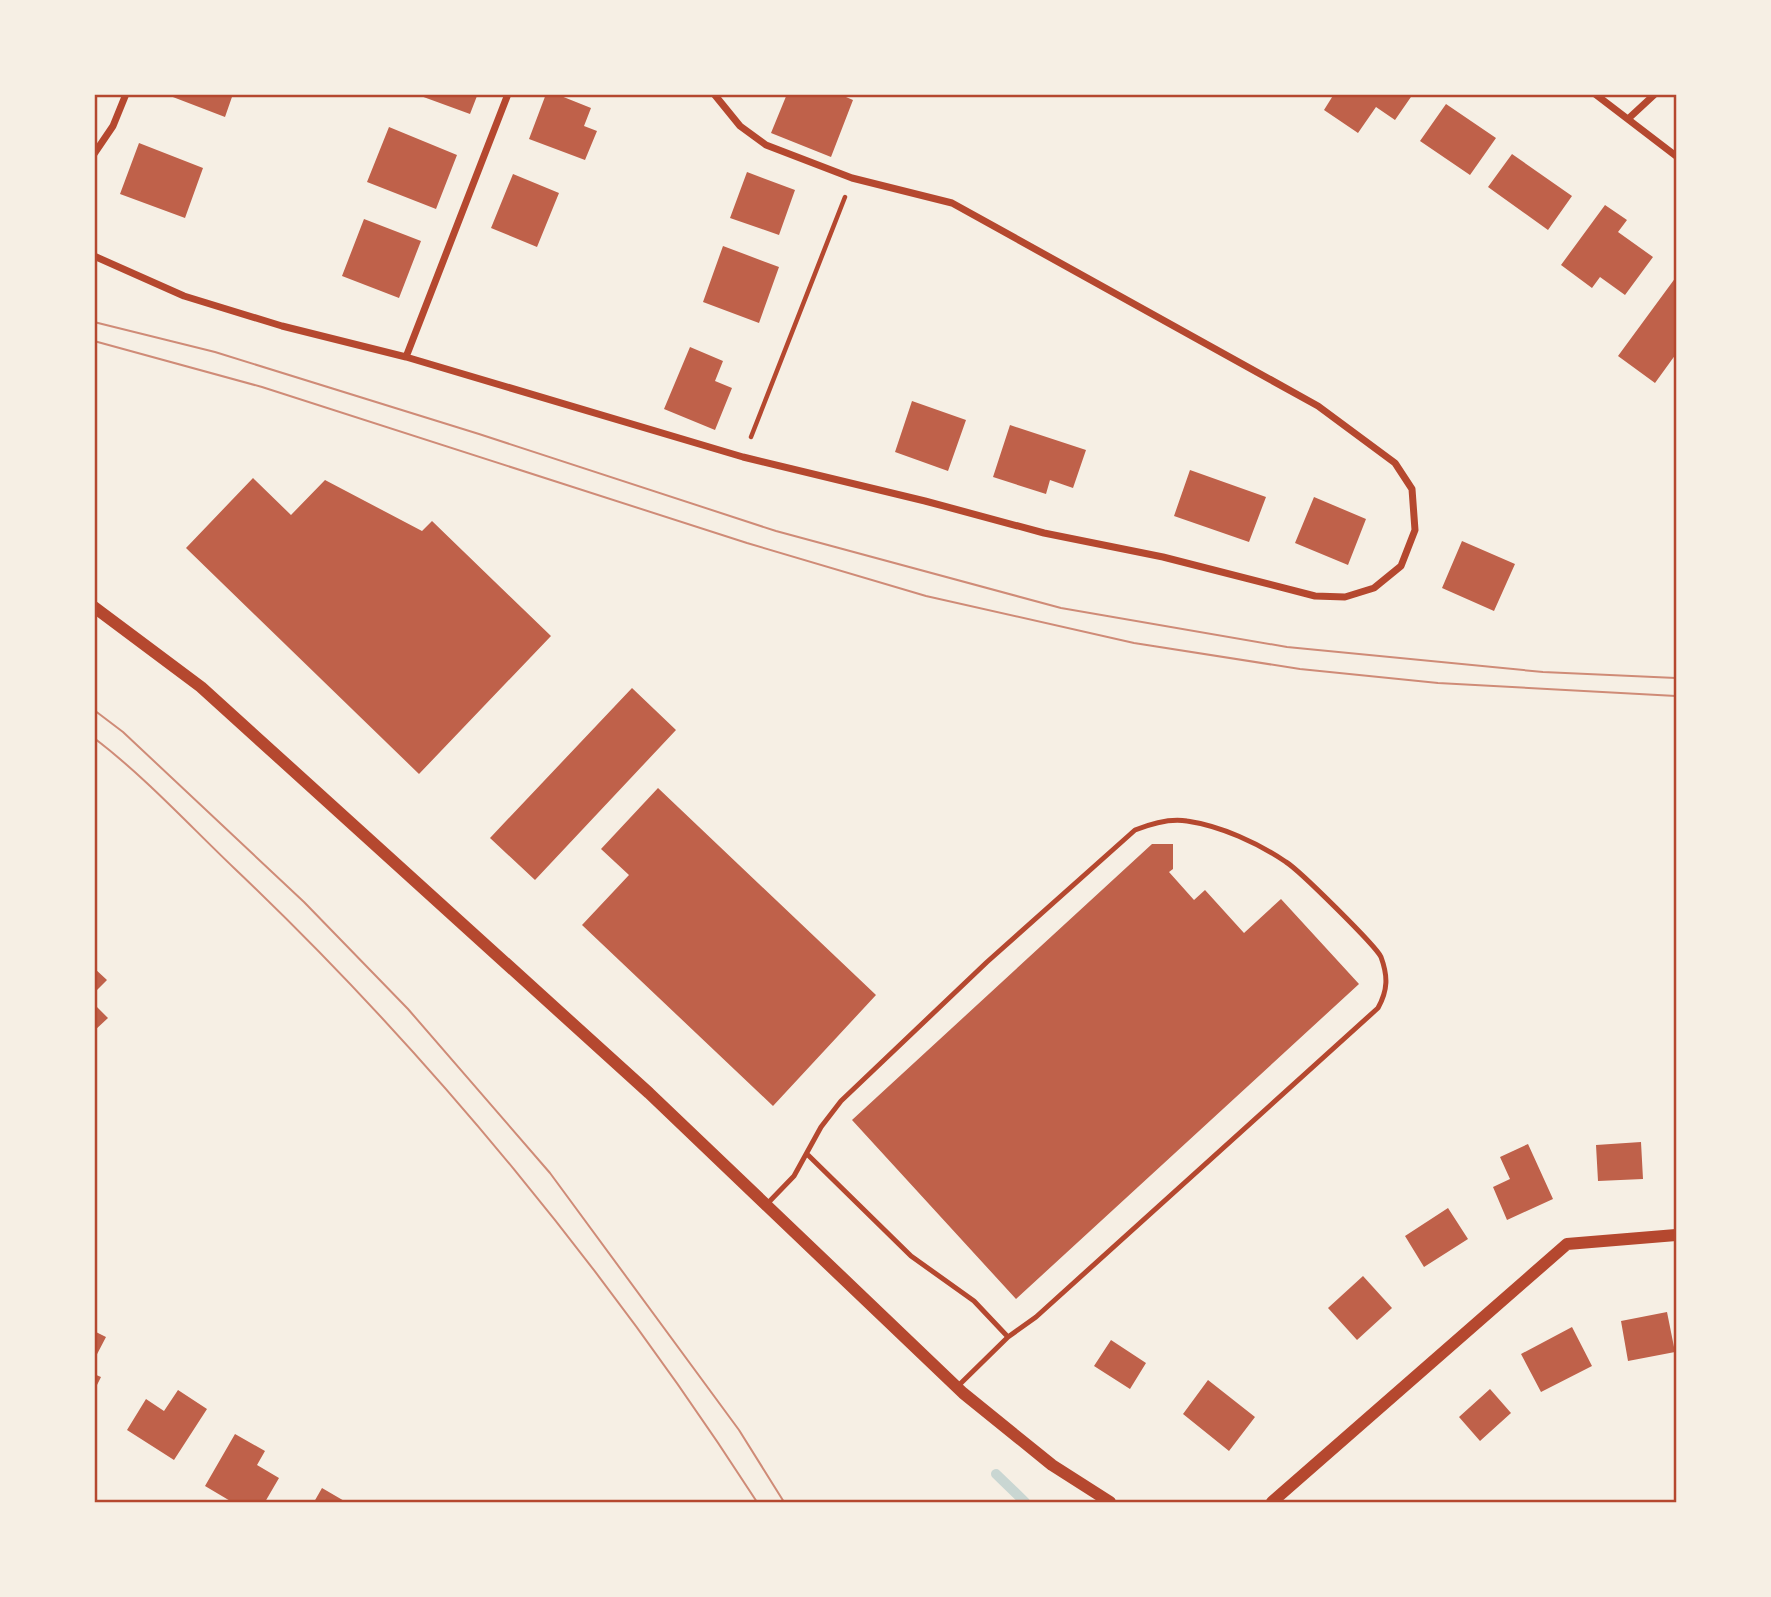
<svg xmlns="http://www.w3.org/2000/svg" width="1771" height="1597" font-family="Commissioner,sans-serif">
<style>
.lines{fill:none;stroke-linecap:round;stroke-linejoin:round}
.stream{stroke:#c9d6d2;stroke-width:10}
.building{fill:#bf614a}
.path{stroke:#b5482f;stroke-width:4.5}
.service{stroke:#b5482f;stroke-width:5}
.minor{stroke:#b5482f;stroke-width:7}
.tertiary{stroke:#b5482f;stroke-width:12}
.tram{stroke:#cf8b77;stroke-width:2}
.neatline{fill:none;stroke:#b5482f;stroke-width:2.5}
</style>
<rect width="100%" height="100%" fill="#f6efe4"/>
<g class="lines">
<path class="stream" d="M 996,1474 L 1025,1502"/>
</g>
<path class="building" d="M 165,94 L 233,94 L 225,117 Z
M 472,94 L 477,96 L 470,114 L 418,95 Z
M 546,94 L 556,94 L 591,108 L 584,126 L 597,131 L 585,160 L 529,139 Z
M 787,94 L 839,94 L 853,100 L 831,157 L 771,133 Z
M 1334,94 L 1413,94 L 1395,120 L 1376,107 L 1358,133 L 1324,110 Z
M 1446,104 L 1496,138 L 1470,175 L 1420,141 Z
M 389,127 L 457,155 L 436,209 L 367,182 Z
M 139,143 L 203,168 L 185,218 L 120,194 Z
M 1512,154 L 1572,196 L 1548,230 L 1488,187 Z
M 747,172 L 795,190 L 779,235 L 730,218 Z
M 513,174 L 559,193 L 537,247 L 491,228 Z
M 1605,205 L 1627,220 L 1618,232 L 1653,257 L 1625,295 L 1600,277 L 1592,288 L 1561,265 Z
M 364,219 L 421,241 L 399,298 L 342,276 Z
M 723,246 L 779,267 L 759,323 L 703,302 Z
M 1676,277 L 1676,354 L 1655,383 L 1618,356 Z
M 690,347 L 723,361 L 715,381 L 732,388 L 715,430 L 664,409 Z
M 912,401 L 966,420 L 948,471 L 895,452 Z
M 1010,425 L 1086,450 L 1073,488 L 1050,480 L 1046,494 L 993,477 Z
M 1190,470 L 1266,497 L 1249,542 L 1174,516 Z
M 253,478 L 291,515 L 325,480 L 422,531 L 432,521 L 551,636 L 419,774 L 186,548 Z
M 1314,497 L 1366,519 L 1348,565 L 1295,543 Z
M 1462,541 L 1515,564 L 1494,611 L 1442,588 Z
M 632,688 L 676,730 L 535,880 L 490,838 Z
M 658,788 L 876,995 L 773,1106 L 582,925 L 629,875 L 601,849 Z
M 1152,844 L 1173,844 L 1173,869 L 1169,872 L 1194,900 L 1205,890 L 1244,933 L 1281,899 L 1359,984 L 1016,1299 L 852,1120 Z
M 94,968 L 107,980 L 94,993 Z
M 94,1004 L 108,1018 L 94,1031 Z
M 1641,1142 L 1643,1179 L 1598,1181 L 1596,1145 Z
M 1528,1144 L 1553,1199 L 1507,1220 L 1493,1187 L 1510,1179 L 1500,1157 Z
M 1448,1208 L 1468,1239 L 1424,1267 L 1405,1236 Z
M 1363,1276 L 1392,1308 L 1357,1340 L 1328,1308 Z
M 1667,1312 L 1675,1352 L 1628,1361 L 1621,1321 Z
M 1572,1327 L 1592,1366 L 1541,1392 L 1521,1354 Z
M 94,1331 L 106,1337 L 94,1360 Z
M 1111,1340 L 1146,1363 L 1130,1389 L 1094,1366 Z
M 94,1374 L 101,1377 L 94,1391 Z
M 1208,1380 L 1255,1417 L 1229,1451 L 1183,1414 Z
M 1490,1389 L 1511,1413 L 1480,1441 L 1459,1417 Z
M 178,1390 L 207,1409 L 174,1460 L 127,1430 L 146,1399 L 164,1411 Z
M 235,1434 L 265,1451 L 257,1465 L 279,1478 L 265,1502 L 232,1502 L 205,1486 Z
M 322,1488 L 346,1502 L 314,1502 Z"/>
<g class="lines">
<path class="path" d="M 751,437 L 845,197"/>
<path class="service" d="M 807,1154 L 911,1256 L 974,1301 L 1008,1337
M 766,1205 L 794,1176 L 821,1127 L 841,1101 L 987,962 L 1135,830 C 1150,824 1170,818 1187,821 C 1221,826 1258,843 1286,862 C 1299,870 1376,946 1381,957 C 1388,976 1388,990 1378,1008 L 1036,1317 L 1008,1337 L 957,1387"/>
<path class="minor" d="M 1595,94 L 1676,156
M 1628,119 L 1655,94
M 94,154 L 113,126 L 126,94
M 94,256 L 184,296 L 282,326 L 406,357 L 743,457 L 925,501 L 1044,533 L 1163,557 L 1315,596 L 1345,597 L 1374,588 L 1401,566 L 1415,530 L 1412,489 L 1395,463 L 1318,406 L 952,203 L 852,178 L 766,145 L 740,126 L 714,94
M 406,357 L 508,94"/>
<path class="tertiary" d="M 94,607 L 201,687 L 649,1093 L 963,1393 L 1052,1465 L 1110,1502
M 1272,1502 L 1567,1244 L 1676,1235"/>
<path class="tram" d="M 94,322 L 215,352 L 479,434 L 776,531 L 1061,608 L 1287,647 L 1543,672 L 1676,678
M 94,341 L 262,387 L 747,543 L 926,596 L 1134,643 L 1300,669 L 1438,683 L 1676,696
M 94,710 L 123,732 L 304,902 L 408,1009 L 550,1173 L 739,1430 L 784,1502
M 94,738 C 144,776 188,824 234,868 C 431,1055 610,1274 757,1502"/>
</g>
<rect width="1771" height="1597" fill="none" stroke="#f6efe4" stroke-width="192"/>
<rect x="96" y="96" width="1579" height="1405" class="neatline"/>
</svg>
